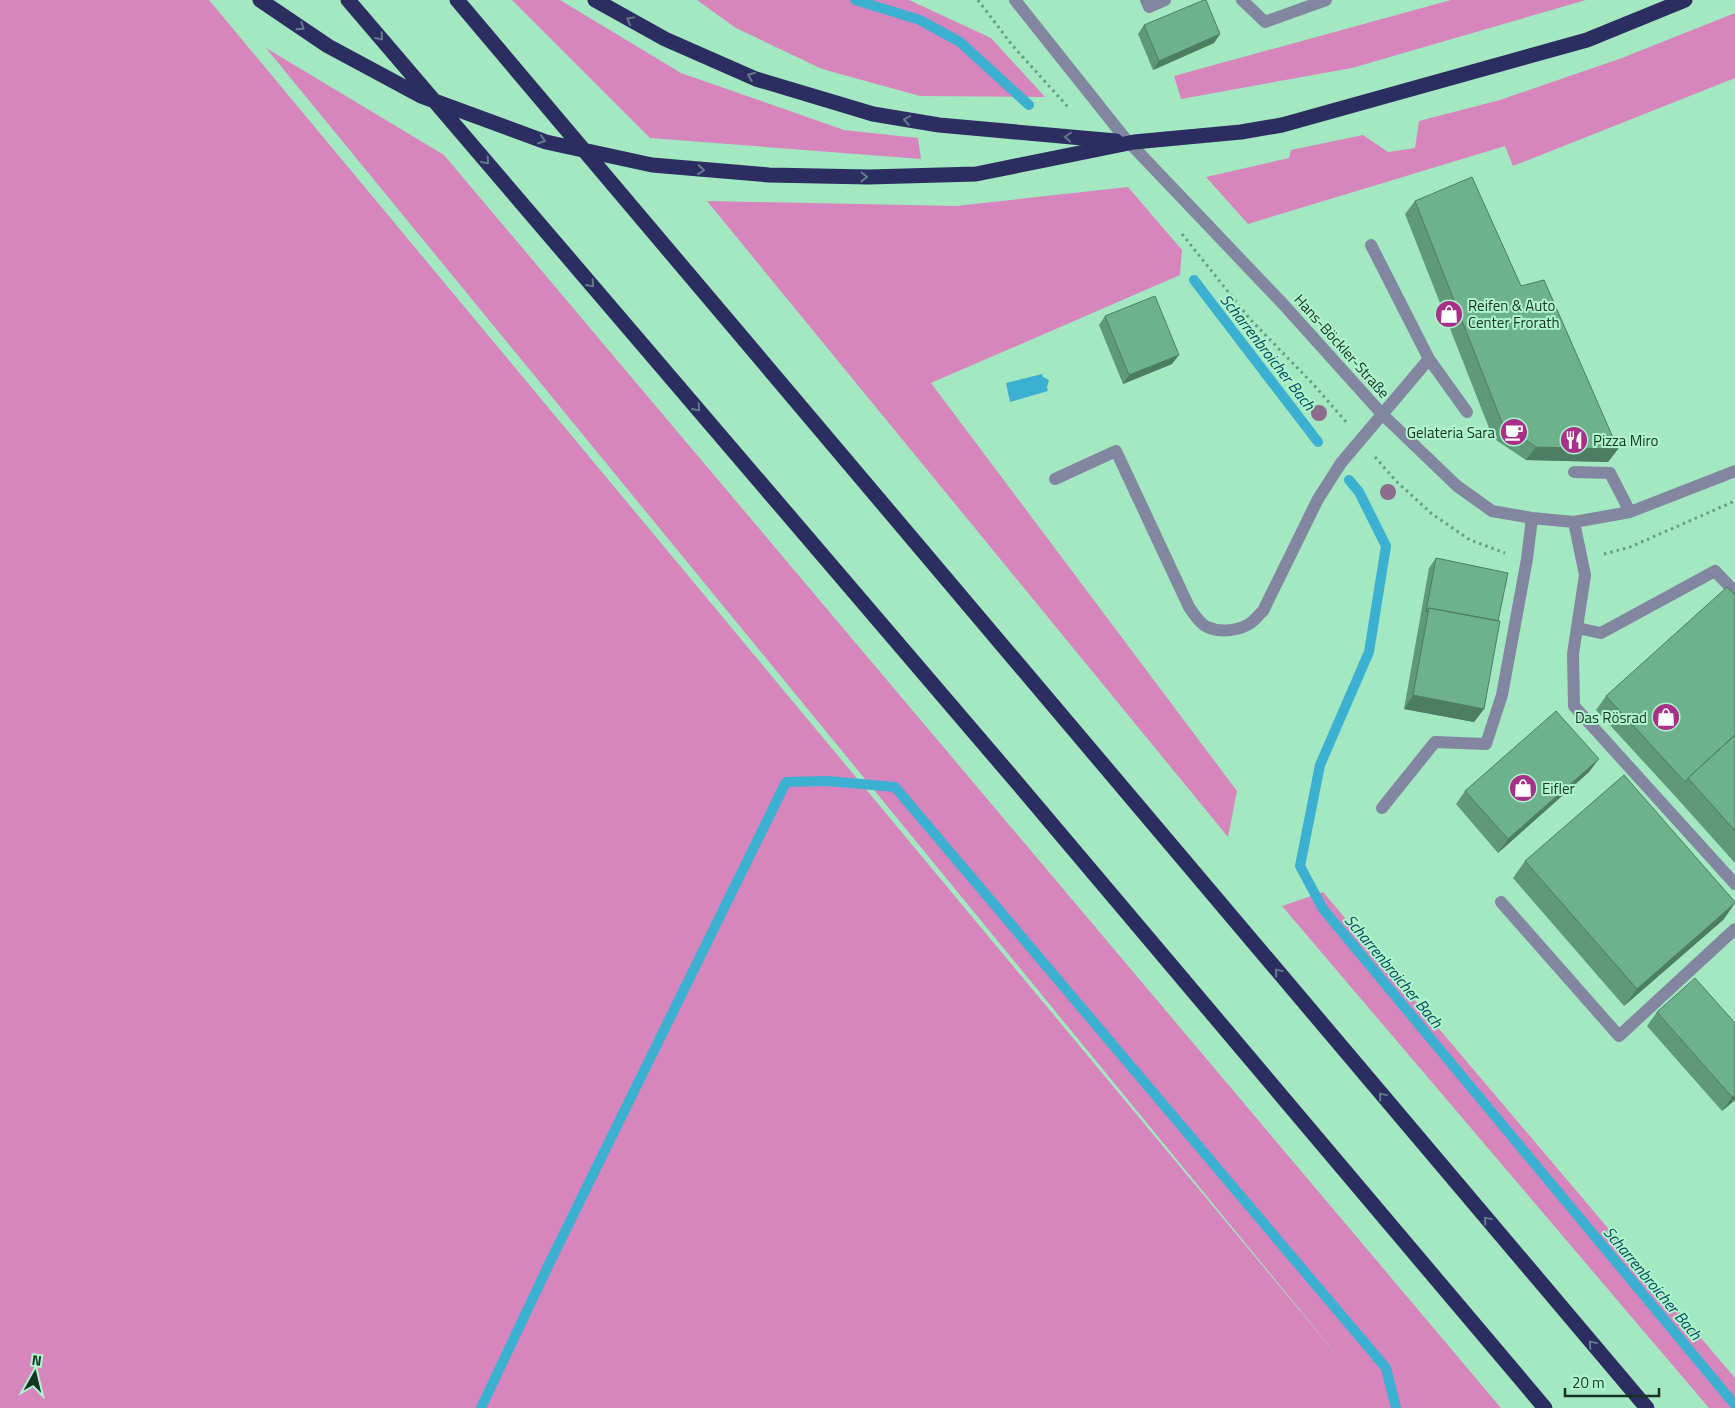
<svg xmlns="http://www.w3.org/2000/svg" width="1735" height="1408" font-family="'Titillium Web',sans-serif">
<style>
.green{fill:#d786bd}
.water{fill:#3bb0d0}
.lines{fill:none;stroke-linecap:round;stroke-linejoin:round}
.stream{stroke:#3bb0d0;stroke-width:10}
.path{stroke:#689c7f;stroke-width:3;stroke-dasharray:2.5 4;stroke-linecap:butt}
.minor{stroke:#8386a1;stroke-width:12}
.highway{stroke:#2c2d60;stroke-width:15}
.tree{fill:#8d6b8d}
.wall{fill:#5f9979}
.shaded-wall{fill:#4d7d63}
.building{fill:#6eb28d;stroke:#4d7d63}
.oneway{stroke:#617d8c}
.labels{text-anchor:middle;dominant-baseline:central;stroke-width:4;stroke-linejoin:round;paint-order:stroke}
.poi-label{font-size:15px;fill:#163324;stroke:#b0f5ce;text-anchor:start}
.street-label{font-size:15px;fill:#163324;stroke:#b0f5ce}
.water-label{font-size:16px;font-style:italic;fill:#034a5b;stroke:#b0f5ce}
</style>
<rect width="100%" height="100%" fill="#a3e8c1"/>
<path class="green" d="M 0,0 L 209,0 L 1346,1366 L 266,48 L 444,155 L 1501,1408 L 0,1408 Z
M 512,0 L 560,0 L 681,73 L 844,130 L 918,138 L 921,159 L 650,138 Z
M 697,0 L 909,0 L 991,38 L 1045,97 L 920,96 L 822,69 L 736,28 Z
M 1451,0 L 1586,0 L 1352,68 L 1181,99 L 1174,76 Z
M 1735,13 L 1735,78 L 1513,166 L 1505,146 L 1248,224 L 1206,177 L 1289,158 L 1291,150 L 1363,135 L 1388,152 L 1415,148 L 1419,121 L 1500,100 L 1622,58 Z
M 1128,187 L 1182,250 L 1180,275 L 931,383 L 1237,791 L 1228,837 L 707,201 L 956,206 Z
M 1323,892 L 1735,1378 L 1735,1408 L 1709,1408 L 1282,906 Z"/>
<path class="water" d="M 1042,374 L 1043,377 L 1049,380 L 1047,387 L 1048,391 L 1010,402 L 1006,383 Z"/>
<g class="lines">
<path class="stream" d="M 855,0 L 920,20 L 960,42 L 1029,105
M 1194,280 L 1318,442
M 1349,480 L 1359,492 L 1386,546 L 1369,652 L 1320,765 L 1300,866 L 1323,909 L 1735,1405
M 481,1408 L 550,1262 L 786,782 L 827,781 L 895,787 L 1386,1368 L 1396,1408"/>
<path class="path" d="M 978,0 L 1012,45 L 1068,107
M 1182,234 L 1249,318 L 1313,384 L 1347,423
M 1375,457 L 1397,482 L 1432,514 L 1470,540 L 1505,553
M 1604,554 L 1630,547 L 1735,501"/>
<path class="minor" d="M 1015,0 L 1124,137 L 1283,304 L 1382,414 L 1457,486 L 1492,511 L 1532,518 L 1574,522 L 1630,512 L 1735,471
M 1146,0 L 1149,7 L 1165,0
M 1242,0 L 1265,22 L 1326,0
M 1371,245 L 1429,359 L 1467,412
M 1574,472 L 1610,473 L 1630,512
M 1055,479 L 1116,451 L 1189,607 C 1194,614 1199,623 1207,627 C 1221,633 1240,631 1252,622 C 1256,619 1259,614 1263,611 L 1318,499 L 1341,463 L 1429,359
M 1574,522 L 1585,575 L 1573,654 L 1574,706 L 1735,884
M 1577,628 L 1601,633 L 1715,571 L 1735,592
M 1382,808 L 1435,742 L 1486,744 L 1502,695 L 1527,559 L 1532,518
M 1501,902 L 1619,1036 L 1735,929"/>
<path class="highway" d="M 260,0 L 328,46 L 421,96 L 546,142 L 652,165 L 769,175 L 869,177 L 976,174 L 1134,142 L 1241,132 L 1282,125 L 1587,40 L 1685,0
M 348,0 L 1019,785 L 1545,1408
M 457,0 L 1647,1408
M 595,0 L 665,39 L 756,79 L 873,114 L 939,125 L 1116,141"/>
</g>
<g class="tree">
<circle cx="1319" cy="413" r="8"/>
<circle cx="1388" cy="492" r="8"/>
</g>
<path class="wall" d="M 1144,25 L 1220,34 L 1214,43 L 1153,70 L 1138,34 Z
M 1415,201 L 1521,286 L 1618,449 L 1608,462 L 1526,460 L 1493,438 L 1405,214 Z
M 1105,316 L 1172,364 L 1123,384 L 1099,325 Z
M 1436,558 L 1498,621 L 1484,709 L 1474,722 L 1404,709 L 1429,568 Z
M 1735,595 L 1735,863 L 1675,796 L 1596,710 L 1606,696 Z
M 1589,772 L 1498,853 L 1456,804 L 1465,791 Z
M 1525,861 L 1735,903 L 1723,920 L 1624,1006 L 1513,878 Z
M 1657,1012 L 1735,1100 L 1722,1111 L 1647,1026 Z"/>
<path class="shaded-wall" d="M 1220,34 L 1214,43 L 1153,70 L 1159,61 Z
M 1179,355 L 1172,364 L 1123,384 L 1129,375 Z
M 1536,447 L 1618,449 L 1608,462 L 1526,460 Z
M 1413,695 L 1484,709 L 1474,722 L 1404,709 Z
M 1599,759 L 1589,772 L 1498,853 L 1508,839 Z
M 1735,903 L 1723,920 L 1624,1006 L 1637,989 Z
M 1735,1095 L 1735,1100 L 1722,1111 L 1732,1097 Z"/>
<path class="building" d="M 1204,0 L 1206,0 L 1220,34 L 1159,61 L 1144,25 Z
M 1472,177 L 1521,286 L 1544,280 L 1618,449 L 1536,447 L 1503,425 L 1415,201 Z
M 1155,296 L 1179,355 L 1129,375 L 1105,316 Z
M 1436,558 L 1508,573 L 1498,621 L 1429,608 L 1426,612 Z
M 1727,587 L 1735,595 L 1735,735 L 1688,778 L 1685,782 L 1606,696 Z
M 1429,608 L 1500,621 L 1484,709 L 1413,695 Z
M 1556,711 L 1599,759 L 1508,839 L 1465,791 Z
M 1735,735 L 1735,831 L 1688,778 Z
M 1624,775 L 1735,902 L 1735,903 L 1637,989 L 1525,861 Z
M 1695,978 L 1735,1023 L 1735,1095 L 1732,1097 L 1657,1012 Z"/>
<defs><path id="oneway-chevron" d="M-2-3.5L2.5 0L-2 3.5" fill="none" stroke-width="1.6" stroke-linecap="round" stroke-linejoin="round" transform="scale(1.25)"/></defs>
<g class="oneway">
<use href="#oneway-chevron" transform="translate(630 20) rotate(-151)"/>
<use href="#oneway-chevron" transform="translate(301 27) rotate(34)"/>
<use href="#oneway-chevron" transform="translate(380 37) rotate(49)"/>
<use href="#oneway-chevron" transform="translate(751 76) rotate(-158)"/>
<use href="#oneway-chevron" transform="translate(907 120) rotate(-170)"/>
<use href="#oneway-chevron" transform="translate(1068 137) rotate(-175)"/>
<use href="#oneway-chevron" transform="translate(542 140) rotate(18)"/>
<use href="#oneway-chevron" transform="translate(486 161) rotate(49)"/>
<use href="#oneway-chevron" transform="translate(701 170) rotate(5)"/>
<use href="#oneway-chevron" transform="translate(864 177) rotate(1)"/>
<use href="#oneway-chevron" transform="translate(591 284) rotate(49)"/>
<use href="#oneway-chevron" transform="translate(697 408) rotate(49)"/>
<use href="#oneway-chevron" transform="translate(1278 972) rotate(-130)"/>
<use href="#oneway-chevron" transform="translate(1382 1096) rotate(-130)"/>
<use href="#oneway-chevron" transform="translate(1487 1220) rotate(-130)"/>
<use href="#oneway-chevron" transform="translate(1592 1344) rotate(-130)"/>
</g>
<defs>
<symbol id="shop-disc" viewBox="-11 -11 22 22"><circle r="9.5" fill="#a73189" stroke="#b0f5ce"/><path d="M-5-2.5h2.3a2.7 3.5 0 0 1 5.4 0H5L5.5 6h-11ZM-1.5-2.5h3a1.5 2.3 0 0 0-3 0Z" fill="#fff"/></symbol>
<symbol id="cafe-disc" viewBox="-11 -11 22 22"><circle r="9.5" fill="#a73189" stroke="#b0f5ce"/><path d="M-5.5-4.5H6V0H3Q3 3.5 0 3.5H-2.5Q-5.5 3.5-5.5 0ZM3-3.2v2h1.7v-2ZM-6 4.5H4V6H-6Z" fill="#fff"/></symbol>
<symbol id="restaurant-disc" viewBox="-11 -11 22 22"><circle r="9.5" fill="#a73189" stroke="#b0f5ce"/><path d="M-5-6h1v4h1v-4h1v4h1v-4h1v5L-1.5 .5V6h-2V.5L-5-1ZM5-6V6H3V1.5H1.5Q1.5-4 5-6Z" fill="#fff"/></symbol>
</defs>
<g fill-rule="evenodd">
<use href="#shop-disc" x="1433" y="298" width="32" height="32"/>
<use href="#cafe-disc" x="1498" y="416" width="32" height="32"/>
<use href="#restaurant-disc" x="1558" y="424" width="32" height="32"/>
<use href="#shop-disc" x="1650" y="701" width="32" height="32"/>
<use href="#shop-disc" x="1507" y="772" width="32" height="32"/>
</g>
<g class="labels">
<g class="poi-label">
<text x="1468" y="305">Reifen &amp; Auto<tspan x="1468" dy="17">Center Frorath</tspan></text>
<text x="1495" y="432" text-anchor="end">Gelateria Sara</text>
<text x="1593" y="440">Pizza Miro</text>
<text x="1647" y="717" text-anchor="end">Das Rösrad</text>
<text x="1542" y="788">Eifler</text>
</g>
<g class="street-label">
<text transform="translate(1342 346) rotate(48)">Hans-Böckler-Straße</text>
</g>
<g class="water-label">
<text transform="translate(1268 352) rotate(52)">Scharrenbroicher Bach</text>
<text transform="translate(1394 971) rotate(50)">Scharrenbroicher Bach</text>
<text transform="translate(1653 1283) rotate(50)">Scharrenbroicher Bach</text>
</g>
</g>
<g transform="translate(35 1373) rotate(8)" stroke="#b0f5ce" stroke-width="4" paint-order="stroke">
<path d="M0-4L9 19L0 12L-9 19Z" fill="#163324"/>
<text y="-8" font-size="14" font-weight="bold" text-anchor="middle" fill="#163324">N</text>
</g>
<path d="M1565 1388v8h94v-8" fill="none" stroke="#163324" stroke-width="2.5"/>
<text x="1572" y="1388" font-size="15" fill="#163324" stroke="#b0f5ce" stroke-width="4" paint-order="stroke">20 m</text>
</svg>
